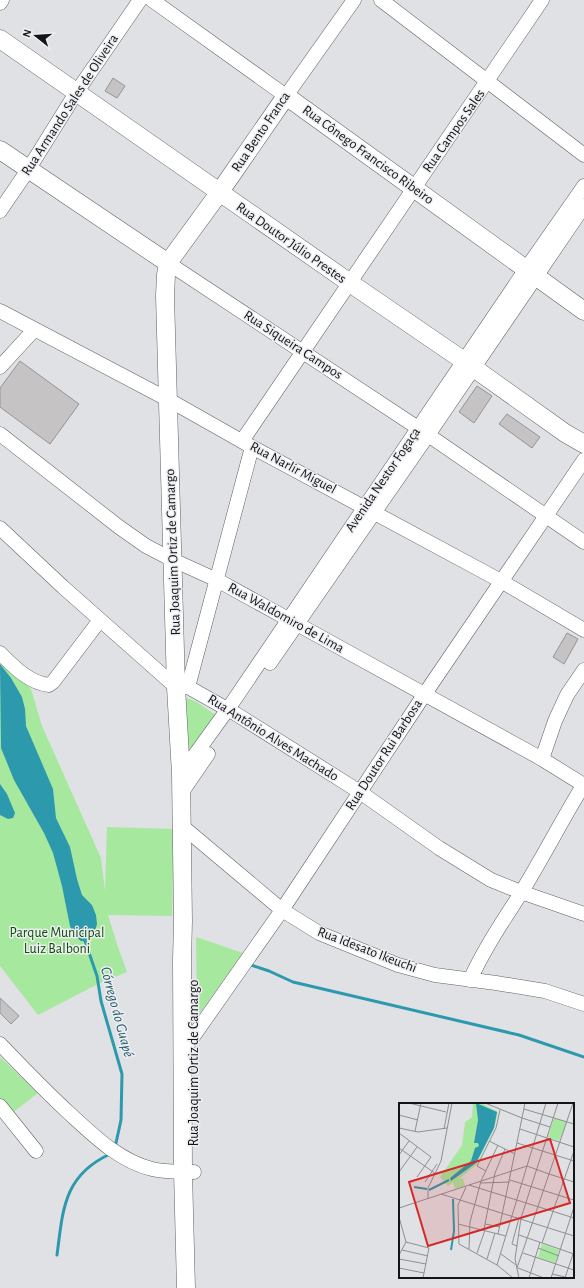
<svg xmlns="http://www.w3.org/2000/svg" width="584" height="1288" font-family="'Alegreya Sans',sans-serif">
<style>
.green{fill:#a7e89f}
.water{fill:#2d99ad}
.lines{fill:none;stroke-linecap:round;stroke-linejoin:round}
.stream{stroke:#2d99ad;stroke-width:3}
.building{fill:#c6c3c5;stroke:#969395}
.minor-casing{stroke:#606164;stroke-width:15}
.major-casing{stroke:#606164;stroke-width:19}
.minor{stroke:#fff;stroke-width:14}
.major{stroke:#fff;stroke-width:18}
.labels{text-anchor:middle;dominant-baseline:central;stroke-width:3;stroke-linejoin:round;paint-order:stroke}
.street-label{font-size:14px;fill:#131415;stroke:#edeef2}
.park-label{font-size:14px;fill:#0c5004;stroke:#edeef2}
.water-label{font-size:15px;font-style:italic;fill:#255d68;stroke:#edeef2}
.inset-river{fill:none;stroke:#2d99ad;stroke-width:2}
.inset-road{fill:none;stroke:#8e8f91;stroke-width:1}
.view{fill:#d62828;fill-opacity:0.15;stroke:#d62828;stroke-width:2}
.inset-edge{fill:none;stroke:#131415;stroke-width:2}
</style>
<rect width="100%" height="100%" fill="#e0e1e4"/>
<path class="green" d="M 0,658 L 31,689 L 42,726 L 101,858 L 105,891 L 107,827 L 174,829 L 172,916 L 108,915 L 117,944 L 127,972 L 98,984 L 38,1015 L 0,966 Z
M 183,697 L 195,701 L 217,716 L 186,757 Z
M 196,937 L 243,953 L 197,1017 Z
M 0,1057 L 38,1093 L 11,1114 L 0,1099 Z"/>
<path class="water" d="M 0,664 L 11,678 L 22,697 L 25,709 L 26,726 L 53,789 L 56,818 L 70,847 L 77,879 L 82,895 L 92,905 L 96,915 L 97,924 L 95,931 L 93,935 L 85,941 L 81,941 L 73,935 L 70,926 L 62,886 L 53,853 L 44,833 L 14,780 L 1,748 Z
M 0,784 L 7,794 L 15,813 L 13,818 L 8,819 L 0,815 Z"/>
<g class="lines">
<path class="stream" d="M 84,938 L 97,976 L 101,1001 L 122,1074 L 121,1120 L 116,1143
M 251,965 L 269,971 L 293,982 L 519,1035 L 584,1057
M 57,1255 C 63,1210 63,1176 110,1154"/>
</g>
<path class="building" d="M 113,78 L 125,86 L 117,98 L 105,91 Z
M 20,361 L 79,404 L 50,444 L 0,407 L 0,388 Z
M 477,386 L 492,396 L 474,423 L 459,412 Z
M 507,414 L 540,437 L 532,448 L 499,424 Z
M 567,633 L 578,639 L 564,664 L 553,657 Z
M 0,998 L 19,1016 L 11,1024 L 0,1013 Z"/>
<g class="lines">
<defs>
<path id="minor" d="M 152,0 L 286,96 L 354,0
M 381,0 L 584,155
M 0,3 L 2,0
M 0,211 L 28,170 L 76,93 L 140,0
M 168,263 L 418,428 L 584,542
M 0,311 L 169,400 L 252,447 L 501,581 L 584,630
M 0,367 L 34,330
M 0,434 L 119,527 L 146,546 L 173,560 L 217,580 L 288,619 L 542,759 L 584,785
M 242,441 L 542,0
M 0,528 L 63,587 L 176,687 L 188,687 L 236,714 L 360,792 L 439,848 L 491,880 L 521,892 L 584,914
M 0,653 C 13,666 29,683 49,685 L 53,682 L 100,620
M 270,663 L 428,435 L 584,206
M 188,687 L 252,447
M 542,759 L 555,721 L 567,695 L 584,670
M 181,774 L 228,709 L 526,269 L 584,186
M 182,792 L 208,754
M 182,826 L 282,910 L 319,933 L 398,965 L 435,975 L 496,983 L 545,991 L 584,1004
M 470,980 C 484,949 503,921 521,893 C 543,857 562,820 584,784
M 0,1044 C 23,1068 45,1091 69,1113 C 93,1135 119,1161 152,1169 C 165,1172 180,1172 194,1172
M 183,1051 L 282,910 L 424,695 L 584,460
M 0,1106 L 36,1151"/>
<path id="major" d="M 0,39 L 350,283 L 464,361 L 565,433 L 584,444
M 0,150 L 168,263
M 186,1288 L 183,1172 L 182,960 L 183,921 L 181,774 L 176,687 L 165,296 L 166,275 L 168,263 L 219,193 L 286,96 L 584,311"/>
</defs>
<use href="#minor" class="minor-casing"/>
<use href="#major" class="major-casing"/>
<use href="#minor" class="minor"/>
<use href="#major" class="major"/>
</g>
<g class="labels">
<g class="street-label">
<text transform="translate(70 105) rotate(-57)">Rua Armando Sales de Oliveira</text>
<text transform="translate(454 131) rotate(-55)">Rua Campos Sales</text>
<text transform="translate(261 132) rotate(-56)">Rua Bento Franca</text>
<text transform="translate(368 155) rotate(36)">Rua Cônego Francisco Ribeiro</text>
<text transform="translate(291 243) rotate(35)">Rua Doutor Júlio Prestes</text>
<text transform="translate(293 345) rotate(33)">Rua Siqueira Campos</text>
<text transform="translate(293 468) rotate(28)">Rua Narlir Miguel</text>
<text transform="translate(383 480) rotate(-56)">Avenida Nestor Fogaça</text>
<text transform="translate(173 552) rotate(-92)">Rua Joaquim Ortiz de Camargo</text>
<text transform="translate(286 618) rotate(29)">Rua Waldomiro de Lima</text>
<text transform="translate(273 738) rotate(32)">Rua Antônio Alves Machado</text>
<text transform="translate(384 755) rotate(-57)">Rua Doutor Rui Barbosa</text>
<text transform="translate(367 950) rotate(21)">Rua Idesato Ikeuchi</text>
<text transform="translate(194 1063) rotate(-90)">Rua Joaquim Ortiz de Camargo</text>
</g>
<g class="park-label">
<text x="57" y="933">Parque Municipal<tspan x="57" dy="16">Luiz Balboni</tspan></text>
</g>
<g class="water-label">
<text transform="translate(117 1012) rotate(75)">Córrego do Guapé</text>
</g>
</g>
<g transform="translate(399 1103)">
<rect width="175" height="175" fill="#e0e1e4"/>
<path d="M 74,0 L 82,0 L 99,9 L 96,23 L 77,62 L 60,76 L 64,75 L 66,83 L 56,86 L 54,79 L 49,83 L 41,74 L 63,42 L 66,19 L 73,14 ZM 155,15 L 168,19 L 160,38 L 149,34 ZM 143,141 L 160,147 L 156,160 L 139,154 Z" fill="#a7e89f"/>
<path d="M 77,0 L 98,9 L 95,25 L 77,60 L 52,78 L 51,75 L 72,58 L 76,45 L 80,43 L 79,40 L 75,40 L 79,17 Z" fill="#2d99ad"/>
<path class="inset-river" d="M 15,84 L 28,86M 30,87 L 50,77M 52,147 L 55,128 L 54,96"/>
<path class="inset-road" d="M 10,0 L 47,9M 86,0 L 123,15 L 126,0M 174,0 L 150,71 L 175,79M 125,6 L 175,21M 0,12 L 19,17M 0,25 L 19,29 L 48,25M 45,26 L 50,0M 121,26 L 175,44M 16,28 L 22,0M 0,30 L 32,54 L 18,74M 90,38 L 116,51M 118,40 L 175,58M 0,45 L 37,71M 0,52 L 10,38M 128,63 L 147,0M 87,68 L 78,63 L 97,25 L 101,7M 0,69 L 18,44M 111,77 L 175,97M 26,79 L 38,61M 82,80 L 111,79M 70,82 L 175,115M 67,84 L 59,102 L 60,141 L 98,162 L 114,175M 42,91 L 175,133M 29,96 L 29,85 L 42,58 L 53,0M 0,105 L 128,63M 0,114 L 7,139 L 0,152M 59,121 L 107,133M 86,121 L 101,124M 85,126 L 96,70 L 106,46M 99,131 L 123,15 L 151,24M 120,132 L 175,151M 7,139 L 30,145 L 24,175M 143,140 L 175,48M 118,143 L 113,141 L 120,115M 139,145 L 160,153M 70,146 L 71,119 L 82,78 L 99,42M 3,147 L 29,153M 78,150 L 86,127M 124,150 L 175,167M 102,151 L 117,162M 0,156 L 27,161M 88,156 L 96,130M 98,162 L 128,63M 0,165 L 25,170M 118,165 L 150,71 L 128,63M 119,165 L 145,175M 153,171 L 166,174M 120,175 L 116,156 L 122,115 L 159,0M 130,175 L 141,139M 152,175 L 175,104M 166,175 L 174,151"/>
<path class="view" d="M 151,36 L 171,100 L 29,143 L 10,79 Z"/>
<rect width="175" height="175" class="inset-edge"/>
</g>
<g transform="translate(36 36) rotate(287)" stroke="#edeef2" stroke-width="3" paint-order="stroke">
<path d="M0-3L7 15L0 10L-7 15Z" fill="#131415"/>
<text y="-6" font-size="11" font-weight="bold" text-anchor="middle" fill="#131415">N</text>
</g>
</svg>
